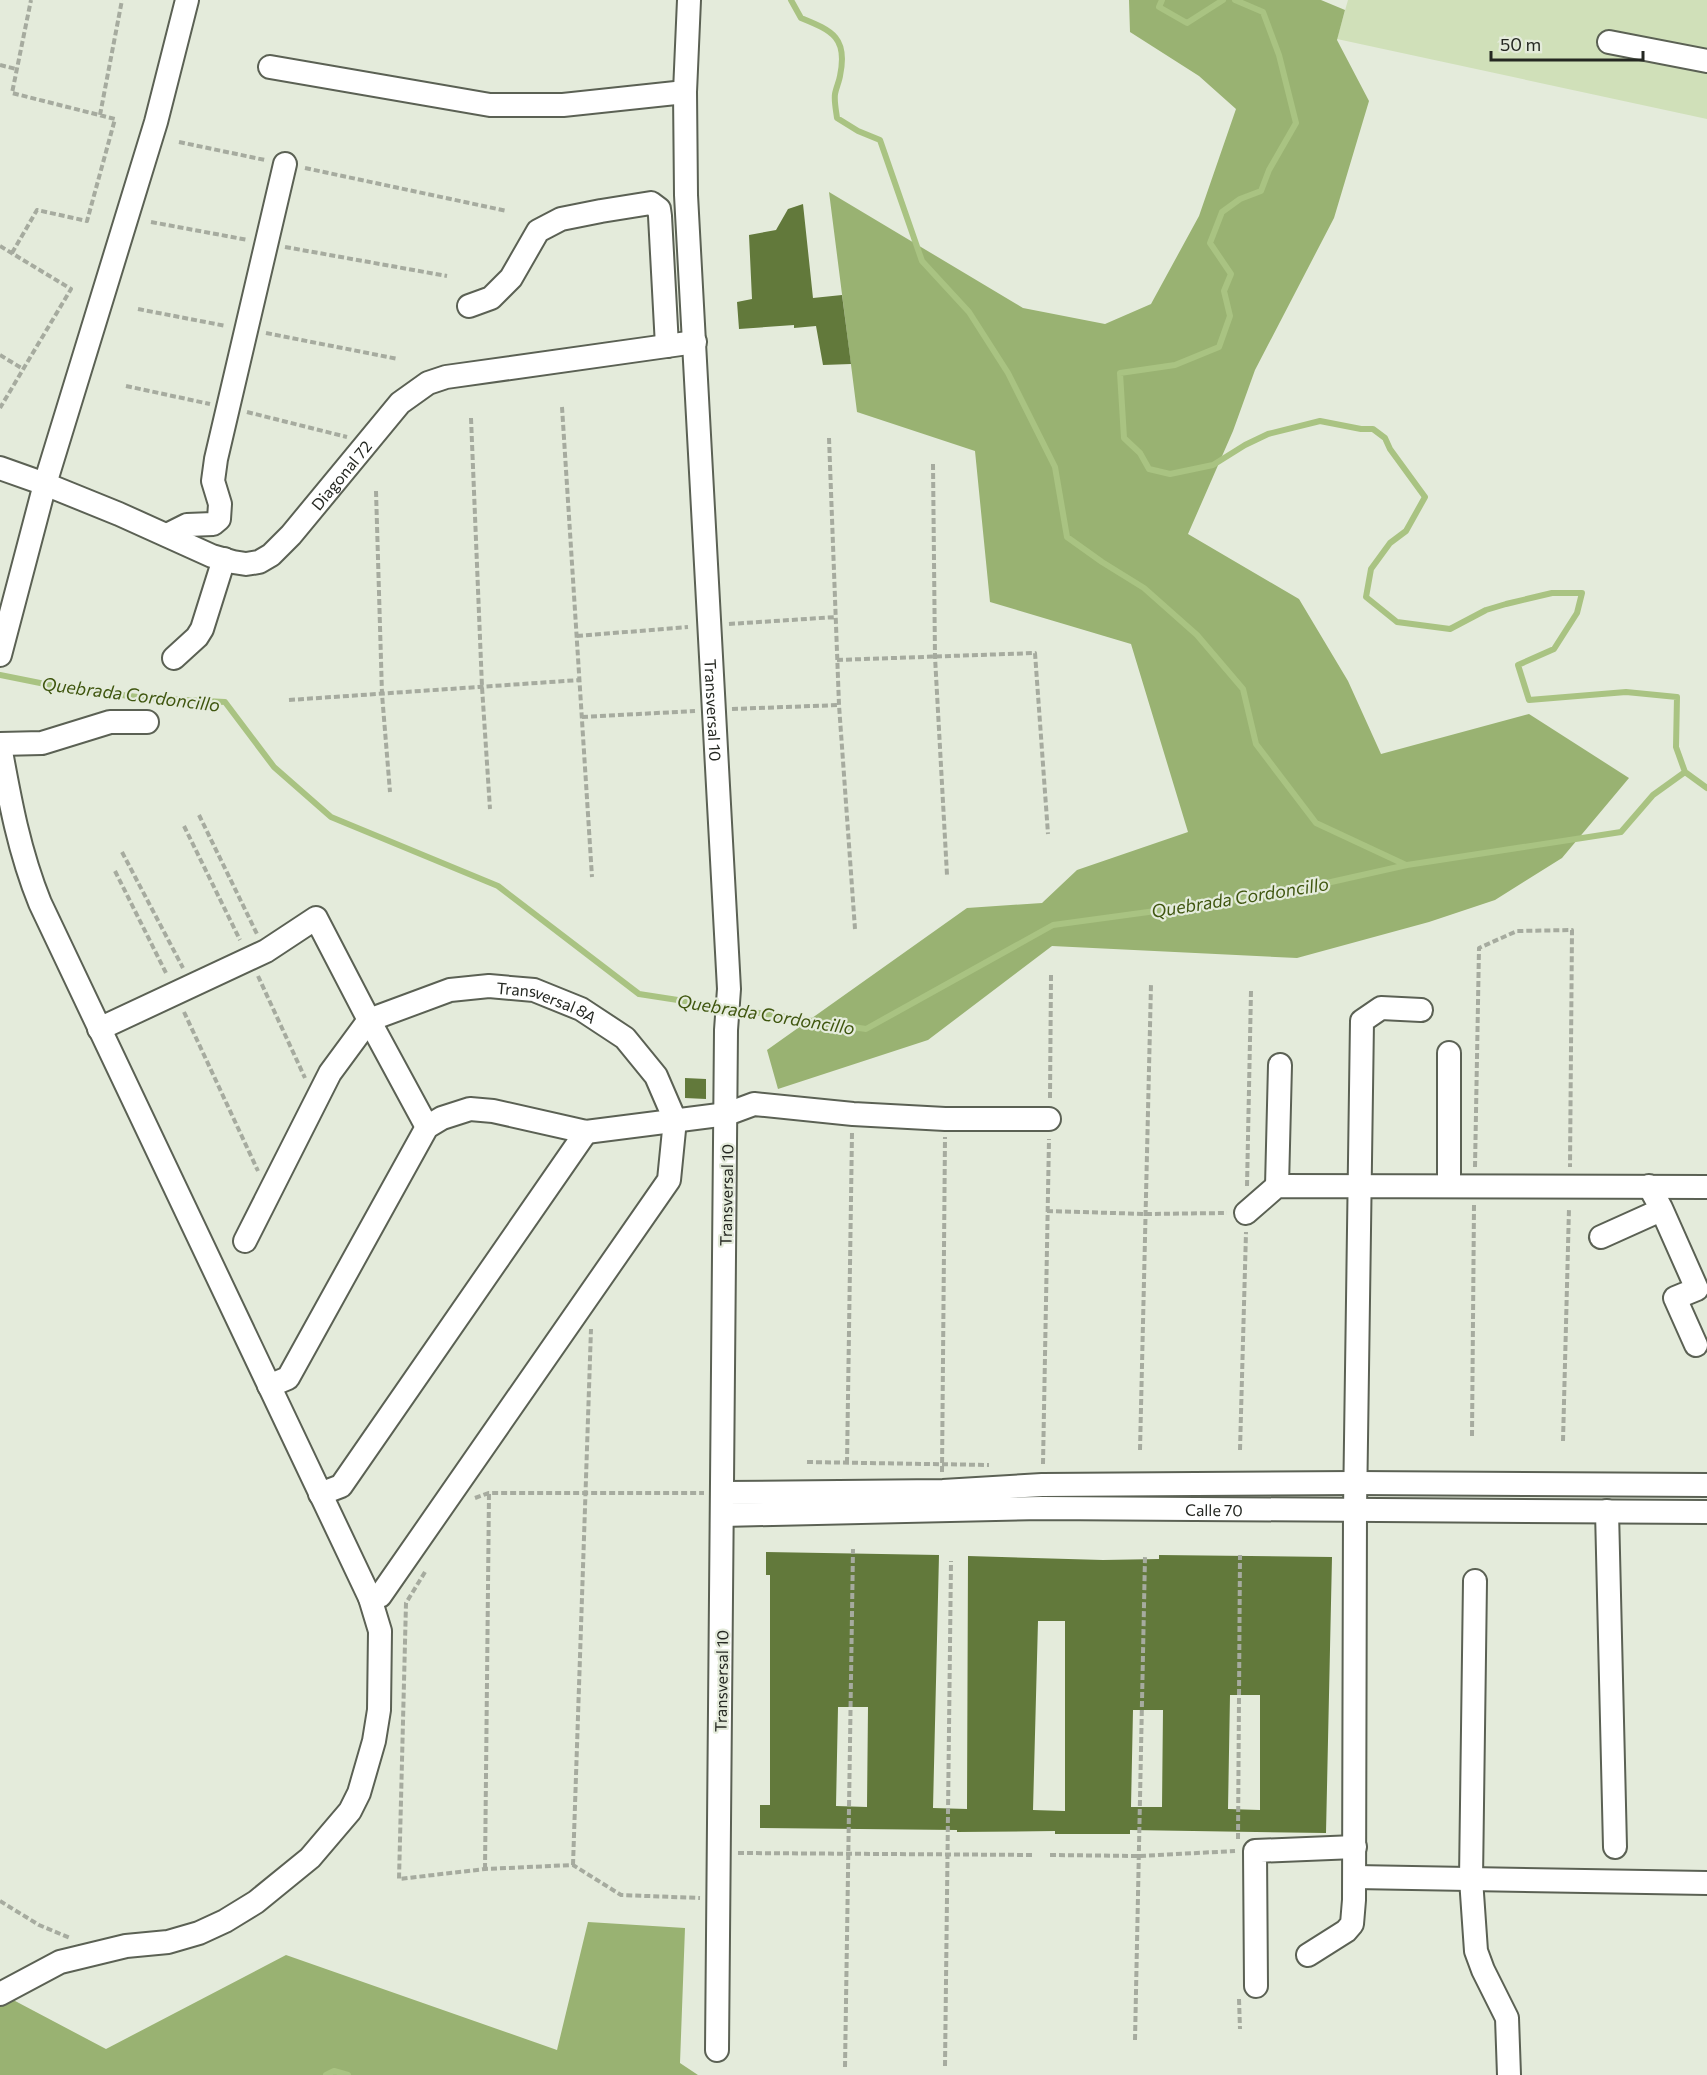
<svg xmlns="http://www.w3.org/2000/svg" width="1707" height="2075" font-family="Commissioner,sans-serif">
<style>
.green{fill:#d0e0b9}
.forest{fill:#99b272}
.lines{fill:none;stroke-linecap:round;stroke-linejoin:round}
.stream{stroke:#a9c382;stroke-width:6}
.building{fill:#62793b;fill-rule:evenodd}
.minor-casing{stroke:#5b6154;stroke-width:26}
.path{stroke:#a6ab9f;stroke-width:4;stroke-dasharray:6 3;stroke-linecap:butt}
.minor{stroke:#fff;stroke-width:22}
.labels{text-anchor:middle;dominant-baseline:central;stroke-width:4.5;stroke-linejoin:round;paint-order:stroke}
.street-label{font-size:16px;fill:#252822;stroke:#e4ebdb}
.water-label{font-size:18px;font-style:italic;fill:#3f560f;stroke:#e4ebdb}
</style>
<rect width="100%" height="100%" fill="#e4ebdb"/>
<path class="green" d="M 1348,0 L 1707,0 L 1707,119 L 1337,39 Z"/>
<path class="forest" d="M 1129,0 L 1321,0 L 1345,10 L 1337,40 L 1369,101 L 1334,218 L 1255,370 L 1233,431 L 1188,534 L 1299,599 L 1348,681 L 1381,754 L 1529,714 L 1629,778 L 1562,858 L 1495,900 L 1429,922 L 1297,958 L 1052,946 L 928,1040 L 778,1089 L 767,1050 L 967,908 L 1042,903 L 1077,870 L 1188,832 L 1131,644 L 990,602 L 975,451 L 857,412 L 829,192 L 1023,308 L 1105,324 L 1151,304 L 1199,216 L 1236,109 L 1199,76 L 1130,32 Z
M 588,1922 L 685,1928 L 680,2063 L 698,2075 L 0,2075 L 0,1993 L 106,2049 L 286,1955 L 557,2050 Z"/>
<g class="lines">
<path class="stream" d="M 791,0 L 801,18 C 833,31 848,38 840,76 C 839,82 836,88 835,94 C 834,101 836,110 837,118 L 858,131 L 880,140 L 922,261 L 969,312 L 1008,373 L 1055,467 L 1067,537 L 1102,562 L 1144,588 L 1197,635 L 1243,689 L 1256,744 L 1316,823 L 1406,865
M 1162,0 L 1159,7 L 1187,23 L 1223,0
M 1235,0 L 1263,12 L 1279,55 L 1296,123 L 1269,170 L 1261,191 L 1240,199 L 1222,212 L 1210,243 L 1231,274 L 1224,291 L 1230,316 L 1219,347 L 1175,365 L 1120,373 L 1124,438 L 1140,453 L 1149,469 L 1170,474 L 1213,465 L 1245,445 L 1268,434 L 1320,421 L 1361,429 L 1373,429 L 1385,438 L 1390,449 L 1425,497 L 1406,531 L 1390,543 L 1371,569 L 1366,597 L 1397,622 L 1450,629 L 1486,610 L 1506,604 L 1552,593 L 1582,593 L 1577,613 L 1554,649 L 1518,665 L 1529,700 L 1626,692 L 1677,697 L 1676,747 L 1685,772 L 1707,788
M 0,675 L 65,688 L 146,698 L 225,702 L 274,767 L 331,817 L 498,886 L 639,994 L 723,1007
M 733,1009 L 866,1029 L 1053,925 L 1273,895 L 1407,865 L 1621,832 L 1653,795 L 1685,772
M 326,2075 L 334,2071 L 348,2075"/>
</g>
<path class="building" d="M 803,204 L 813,298 L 842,295 L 851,364 L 823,365 L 816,326 L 794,328 L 794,325 L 739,329 L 737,302 L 752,299 L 749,235 L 776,230 L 788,209 Z
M 685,1078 L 706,1079 L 706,1099 L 685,1098 Z
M 766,1552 L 939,1555 L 933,1808 L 967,1809 L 968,1556 L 1103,1560 L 1159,1559 L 1159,1555 L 1332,1557 L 1326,1833 L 1130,1830 L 1130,1834 L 1055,1834 L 1055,1831 L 957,1832 L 957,1830 L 760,1828 L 760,1805 L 770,1805 L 770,1575 L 766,1575 ZM 1038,1621 L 1065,1621 L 1065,1811 L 1033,1810 ZM 1230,1695 L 1260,1695 L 1260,1810 L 1228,1809 ZM 838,1707 L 868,1707 L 867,1807 L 836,1806 ZM 1133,1710 L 1163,1710 L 1162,1807 L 1131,1807 Z"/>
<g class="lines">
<defs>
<g id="minor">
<path id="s1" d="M 689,0 L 685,92 L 686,195 L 729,989 L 726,1030 L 717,2050"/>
<path d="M 1609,42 L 1707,61"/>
<path d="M 270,67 L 490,105 L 563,105 L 685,92"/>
<path d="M 469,306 L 491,298 L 511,278 L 538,231 L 561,219 L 601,211 L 651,203 L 659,209 L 660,216 L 667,346"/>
<path id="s2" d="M 0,468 L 45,484 L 119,514 L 212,556 L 233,562 L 246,564 L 259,562 L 271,555 L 291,535 L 400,403 L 428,383 L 446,377 L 695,342"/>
<path d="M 167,535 L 187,525 L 213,524 L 219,519 L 220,504 L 213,481 L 216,459 L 285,164"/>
<path d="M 0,655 L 45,484 L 156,122 L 187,0"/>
<path d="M 174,658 L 197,637 L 202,629 L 224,559"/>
<path d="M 0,744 L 42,743 L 110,722 L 147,722"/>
<path d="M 0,746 C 10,801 19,851 40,903 L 370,1598 L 380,1631 L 379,1710 L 374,1741 L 359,1793 L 350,1811 L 310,1858 L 256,1902 L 225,1921 L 199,1933 L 168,1942 L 126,1946 L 60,1962 L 0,1994"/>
<path d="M 99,1029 L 266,951 L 316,918 L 369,1020 L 427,1127"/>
<path d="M 1277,1186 L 1280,1065"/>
<path d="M 1449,1186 L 1449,1053"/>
<path d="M 1649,1186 L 1661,1208 L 1697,1289 L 1675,1298 L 1696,1345"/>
<path d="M 1246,1213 L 1277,1186 L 1707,1187"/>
<path d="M 1601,1237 L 1661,1210"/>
<path id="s3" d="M 245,1241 L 330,1073 L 369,1020 L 450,990 L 489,986 L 534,990 L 581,1009 L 625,1038 L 656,1076 L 675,1120 L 669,1180 L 380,1596 L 370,1598"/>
<path d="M 269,1386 L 288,1378 L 427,1127 L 442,1118 L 470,1109 L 493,1111 L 586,1132 L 727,1114 L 754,1104 L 853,1114 L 945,1119 L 1049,1119"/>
<path d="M 723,1493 L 943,1491 L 1042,1485 L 1355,1483 L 1707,1485"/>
<path d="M 320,1494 L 341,1486 L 586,1132"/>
<path d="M 1607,1511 L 1615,1847"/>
<path id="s4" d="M 722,1515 L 1042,1508 L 1707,1512"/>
<path d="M 1475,1581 L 1471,1879 L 1476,1951 L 1483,1970 L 1507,2018 L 1509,2075"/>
<path d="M 1355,1877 L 1707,1883"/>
<path d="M 1308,1955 L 1346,1931 L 1352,1924 L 1354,1900 L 1355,1510 L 1362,1021 L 1381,1008 L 1421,1010"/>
<path d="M 1256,1986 L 1255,1851 L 1355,1847"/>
</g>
</defs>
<use href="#minor" class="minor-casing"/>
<path class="path" d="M 0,65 L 16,69
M 100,115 L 122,0
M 179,142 L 265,160
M 305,168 L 507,211
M 151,222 L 248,240
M 0,246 L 71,289 L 0,408
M 285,247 L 447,276
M 12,253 L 37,210 L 87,221 L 115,119 L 12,93 L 31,0
M 138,309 L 226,326
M 266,333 L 398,359
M 0,355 L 23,369
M 126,386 L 210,404
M 562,407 L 592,877
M 247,412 L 347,437
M 471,418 L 482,687 L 490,809
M 829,438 L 839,705 L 855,929
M 933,464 L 935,657 L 947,875
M 376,491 L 382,694 L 390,792
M 729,624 L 836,617
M 577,636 L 688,627
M 837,660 L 1035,653 L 1048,834
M 289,700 L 580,680
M 732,709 L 839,705
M 582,717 L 695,711
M 199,815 L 257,934
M 184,826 L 240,940
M 122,852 L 183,968
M 115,871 L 167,975
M 258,976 L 305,1078
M 184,1012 L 258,1171
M 1050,1098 L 1051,975
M 1475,1167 L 1479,948 L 1517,931 L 1572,930 L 1570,1167
M 1247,1186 L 1251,991
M 1047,1211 L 1146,1214 L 1227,1213
M 1472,1436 L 1474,1205
M 1563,1441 L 1569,1208
M 1140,1450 L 1151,984
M 1240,1450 L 1246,1232
M 807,1462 L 989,1465
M 847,1463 L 852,1133
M 1043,1464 L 1049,1139
M 942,1472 L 945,1137
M 475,1498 L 489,1493 L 704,1493
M 425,1572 L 406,1603 L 399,1879 L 485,1869 L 573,1865 L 621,1895 L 700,1898
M 1238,1839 L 1240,1555
M 738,1853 L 1035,1855
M 1050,1855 L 1139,1856 L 1235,1851
M 573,1865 L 591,1329
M 485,1869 L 489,1493
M 0,1901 L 39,1925 L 70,1938
M 1239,1999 L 1240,2029
M 1135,2040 L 1145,1557
M 945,2066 L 951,1561
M 845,2067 L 853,1549"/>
<use href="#minor" class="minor"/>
</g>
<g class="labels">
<g class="street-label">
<text stroke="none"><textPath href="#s2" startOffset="398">Diagonal 72</textPath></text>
<text stroke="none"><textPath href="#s1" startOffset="711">Transversal 10</textPath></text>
<text stroke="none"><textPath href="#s3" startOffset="440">Transversal 8A</textPath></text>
<text transform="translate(726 1195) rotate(-89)">Transversal 10</text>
<text stroke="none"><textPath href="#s4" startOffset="492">Calle 70</textPath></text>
<text transform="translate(721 1681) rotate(-89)">Transversal 10</text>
</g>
<g class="water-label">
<text transform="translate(131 694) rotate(7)">Quebrada Cordoncillo</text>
<text transform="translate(1240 897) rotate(-9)">Quebrada Cordoncillo</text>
<text transform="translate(766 1014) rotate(9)">Quebrada Cordoncillo</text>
</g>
</g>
<path d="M1491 51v9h152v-9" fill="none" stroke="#252822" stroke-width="3"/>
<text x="1500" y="51" font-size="18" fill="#252822" stroke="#e4ebdb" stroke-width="4.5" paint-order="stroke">50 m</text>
</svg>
